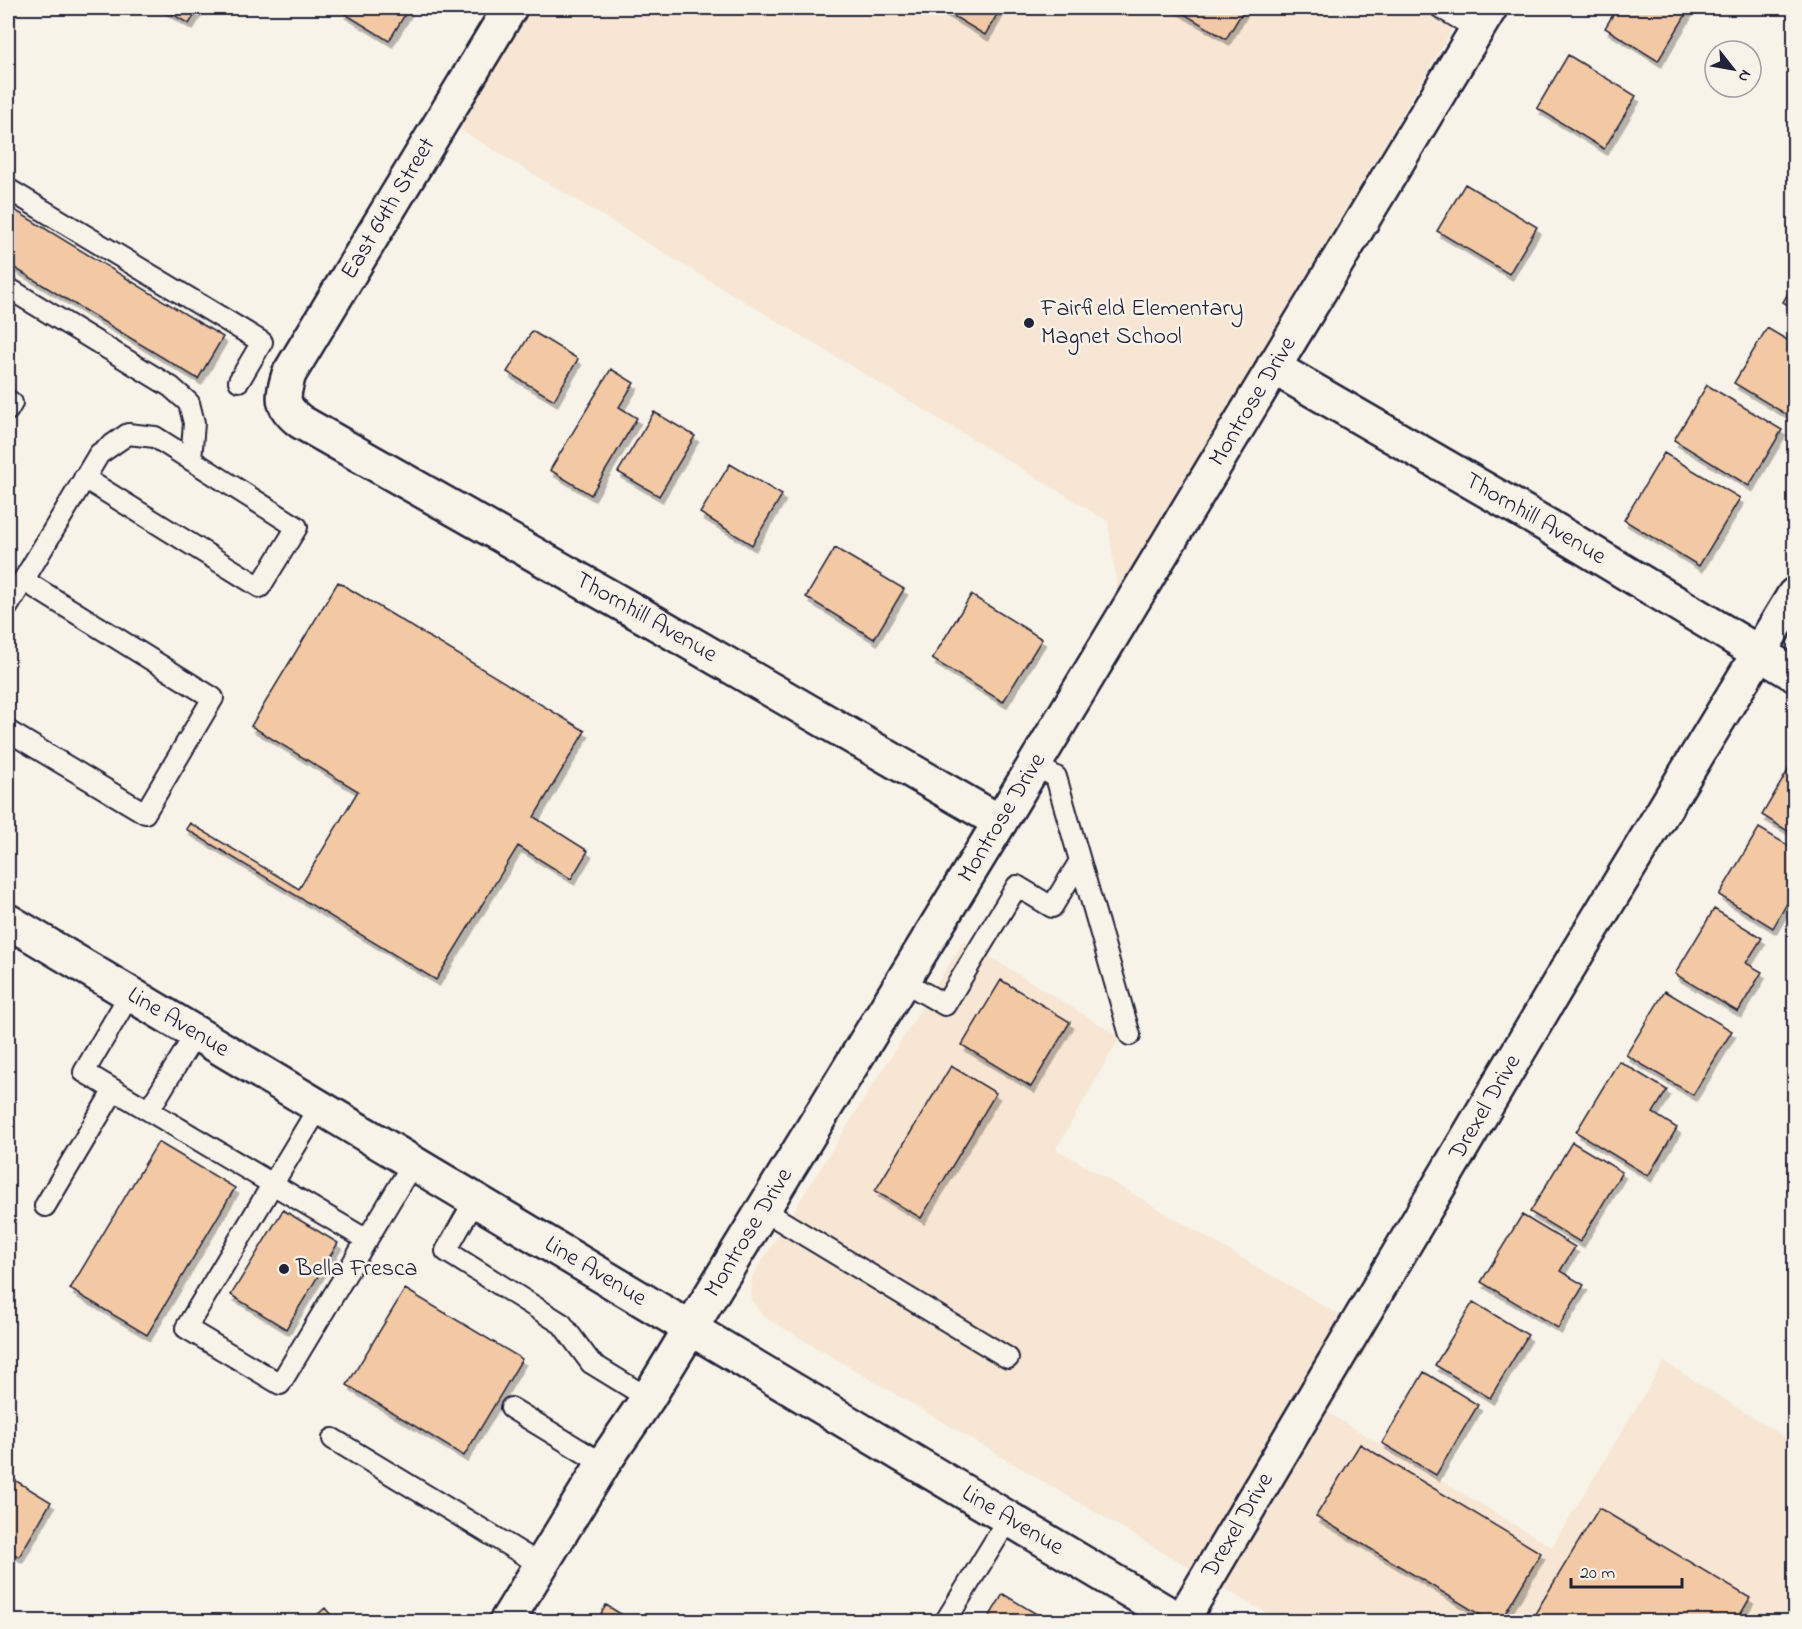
<svg xmlns="http://www.w3.org/2000/svg" width="1802" height="1629" font-family="'Indie Flower',sans-serif">
<style>
.built{fill:#f6e6d3}
.building{fill:#f2c9a2;stroke:#22223b;stroke-width:1.5;filter:url(#shadow)}
.lines{fill:none;stroke-linecap:round;stroke-linejoin:round}
.service-casing{stroke:#22223b;stroke-width:24}
.minor-casing{stroke:#22223b;stroke-width:38}
.secondary-casing{stroke:#22223b;stroke-width:38}
.service{stroke:#f7f3e8;stroke-width:20}
.minor{stroke:#f7f3e8;stroke-width:33}
.secondary{stroke:#f7f3e8;stroke-width:33}
.poi-dot{fill:#22223b;stroke:#f7f3e8;stroke-width:2}
.labels{text-anchor:middle;dominant-baseline:central;stroke-width:5;stroke-linejoin:round;paint-order:stroke}
.street-label{font-size:24px;fill:#22223b;stroke:#f7f3e8}
.poi-label{font-size:24px;fill:#22223b;stroke:#f7f3e8;text-anchor:start}
</style>
<defs>
<filter id="shadow"><feDropShadow dx="3.5" dy="6" stdDeviation="0" flood-color="#0004"/></filter>
</defs>
<rect width="100%" height="100%" fill="#f7f3e8"/>
<filter id="ink" filterUnits="userSpaceOnUse"><feTurbulence type="fractalNoise" baseFrequency=".0167" numOctaves="2"/><feDisplacementMap in="SourceGraphic" scale="12" xChannelSelector="R" yChannelSelector="G"/><feConvolveMatrix kernelMatrix="1 2 1 2 8 2 1 2 1" color-interpolation-filters="sRGB"/></filter>
<g filter="url(#ink)">
<path class="built" d="M 525,8 L 1465,8 L 1118,594 L 1108,521 L 454,126 Z
M 964,941 L 1120,1037 L 1056,1149 L 1375,1336 L 1328,1413 L 1552,1547 L 1664,1362 L 1794,1443 L 1794,1621 L 1280,1621 L 763,1316 L 751,1299 L 752,1277 Z"/>
<path class="building" d="M 162,8 L 199,8 L 189,24 Z
M 345,8 L 409,8 L 389,41 L 342,12 Z
M 940,8 L 1001,8 L 985,35 Z
M 1174,8 L 1245,8 L 1226,39 Z
M 1617,8 L 1690,8 L 1658,61 L 1605,28 Z
M 1568,55 L 1636,96 L 1604,149 L 1537,108 Z
M 1465,184 L 1537,227 L 1509,274 L 1437,231 Z
M 8,206 L 223,337 L 198,379 L 8,264 Z
M 1794,283 L 1794,309 L 1783,302 Z
M 1767,328 L 1794,344 L 1794,408 L 1789,416 L 1734,383 Z
M 532,331 L 578,359 L 554,400 L 507,372 Z
M 611,369 L 634,383 L 619,407 L 637,418 L 591,495 L 550,470 Z
M 1707,385 L 1782,430 L 1749,486 L 1674,440 Z
M 654,412 L 695,436 L 659,496 L 618,472 Z
M 1664,453 L 1740,498 L 1699,566 L 1624,520 Z
M 730,464 L 782,495 L 752,545 L 700,513 Z
M 835,548 L 904,589 L 874,639 L 806,597 Z
M 338,582 L 585,731 L 534,817 L 588,851 L 571,879 L 518,846 L 436,980 L 186,829 L 190,823 L 299,889 L 358,791 L 251,726 Z
M 971,595 L 1042,639 L 1003,702 L 932,659 Z
M 1794,760 L 1794,835 L 1762,815 Z
M 1759,828 L 1794,849 L 1794,891 L 1773,928 L 1719,895 Z
M 1714,909 L 1762,938 L 1746,963 L 1762,972 L 1738,1012 L 1675,974 Z
M 1001,980 L 1070,1022 L 1031,1087 L 962,1045 Z
M 1665,991 L 1732,1031 L 1693,1095 L 1626,1055 Z
M 1619,1061 L 1667,1090 L 1653,1113 L 1677,1128 L 1648,1176 L 1576,1132 Z
M 951,1066 L 996,1093 L 921,1218 L 875,1191 Z
M 158,1142 L 235,1188 L 147,1335 L 70,1289 Z
M 1572,1142 L 1622,1172 L 1580,1242 L 1530,1212 Z
M 283,1210 L 338,1243 L 286,1329 L 231,1295 Z
M 1522,1215 L 1575,1247 L 1560,1271 L 1584,1285 L 1558,1328 L 1481,1282 Z
M 405,1289 L 522,1359 L 464,1456 L 347,1385 Z
M 1473,1302 L 1528,1335 L 1490,1398 L 1435,1365 Z
M 1424,1372 L 1478,1405 L 1436,1475 L 1382,1443 Z
M 1360,1444 L 1541,1553 L 1500,1622 L 1492,1622 L 1316,1516 Z
M 8,1476 L 51,1502 L 19,1557 L 8,1550 Z
M 1599,1508 L 1750,1598 L 1736,1622 L 1530,1622 Z
M 1003,1594 L 1050,1622 L 986,1622 Z
M 606,1605 L 634,1622 L 596,1622 Z
M 325,1608 L 337,1622 L 309,1622 Z"/>
<g class="lines">
<defs>
<path id="service" d="M 1441,8 L 1477,29
M 8,189 L 262,342 L 239,381
M 8,288 L 171,387 L 189,403 L 194,423 L 191,460
M 8,400 L 12,403 L 8,410
M 8,606 L 99,454 L 128,434 L 155,437 L 297,527 L 260,587 L 84,478
M 8,731 L 145,813 L 213,698 L 23,580
M 1035,765 L 1056,777 L 1130,1035
M 903,981 L 945,1005 L 1017,886 L 1052,907 L 1080,861
M 130,994 L 84,1072 L 367,1240
M 319,1107 L 186,1328 L 280,1384 L 413,1163
M 149,1110 L 196,1033
M 475,1200 L 446,1251 L 562,1324 L 591,1363 L 648,1398
M 45,1206 L 114,1090
M 763,1210 L 1008,1358
M 511,1408 L 603,1464
M 333,1439 L 541,1565
M 945,1622 L 1009,1518"/>
<g id="minor">
<path id="s1" d="M 510,8 L 289,374 C 282,398 280,406 301,422 L 661,626 L 1000,822"/>
<path id="s2" d="M 1273,367 L 1550,527 L 1794,674"/>
<path id="s3" d="M 506,1622 L 603,1464 L 648,1398 L 1000,822 L 1490,8"/>
<path id="s4" d="M 1181,1622 L 1559,983 L 1794,595"/>
</g>
<g id="secondary">
<path id="s5" d="M 8,921 L 1182,1622"/>
</g>
</defs>
<use href="#service" class="service-casing"/>
<use href="#minor" class="minor-casing"/>
<use href="#secondary" class="secondary-casing"/>
<use href="#service" class="service"/>
<use href="#minor" class="minor"/>
<use href="#secondary" class="secondary"/>
</g>
</g>
<g class="poi-dot">
<circle cx="1029" cy="323" r="6"/>
<circle cx="284" cy="1269" r="6"/>
</g>
<g class="labels">
<g class="street-label">
<text transform="translate(389 209) rotate(-59)">East 64th Street</text>
<text stroke="none"><textPath href="#s3" startOffset="1431">Montrose Drive</textPath></text>
<text stroke="none"><textPath href="#s2" startOffset="303">Thornhill Avenue</textPath></text>
<text stroke="none"><textPath href="#s1" startOffset="879">Thornhill Avenue</textPath></text>
<text stroke="none"><textPath href="#s3" startOffset="945">Montrose Drive</textPath></text>
<text stroke="none"><textPath href="#s5" startOffset="198">Line Avenue</textPath></text>
<text stroke="none"><textPath href="#s4" startOffset="598">Drexel Drive</textPath></text>
<text stroke="none"><textPath href="#s3" startOffset="459">Montrose Drive</textPath></text>
<text stroke="none"><textPath href="#s5" startOffset="684">Line Avenue</textPath></text>
<text stroke="none"><textPath href="#s5" startOffset="1170">Line Avenue</textPath></text>
<text stroke="none"><textPath href="#s4" startOffset="112">Drexel Drive</textPath></text>
</g>
<g class="poi-label">
<text x="1041" y="309">Fairfield Elementary<tspan x="1041" dy="28">Magnet School</tspan></text>
<text x="296" y="1269">Bella Fresca</text>
</g>
</g>
<rect width="1802" height="1629" fill="none" stroke="#f7f3e8" stroke-width="30"/>
<rect x="15" y="15" width="1772" height="1599" fill="none" stroke="#22223b" stroke-width="2" filter="url(#ink)"/>
<g transform="translate(1733 69) rotate(121)"><circle r="28" fill="#f7f3e8" stroke="#a29fa3" stroke-width="1.5"/>
<path d="M0-4.5L10 22L0 15L-10 22Z" fill="#22223b"/>
<text y="-9" font-size="16" font-weight="bold" text-anchor="middle" fill="#22223b">N</text>
</g>
<path d="M1571 1578v9h111v-9" fill="none" stroke="#22223b" stroke-width="3"/>
<text x="1580" y="1578" font-size="18" fill="#22223b" stroke="#f7f3e8" stroke-width="4.5" paint-order="stroke">20 m</text>
</svg>
